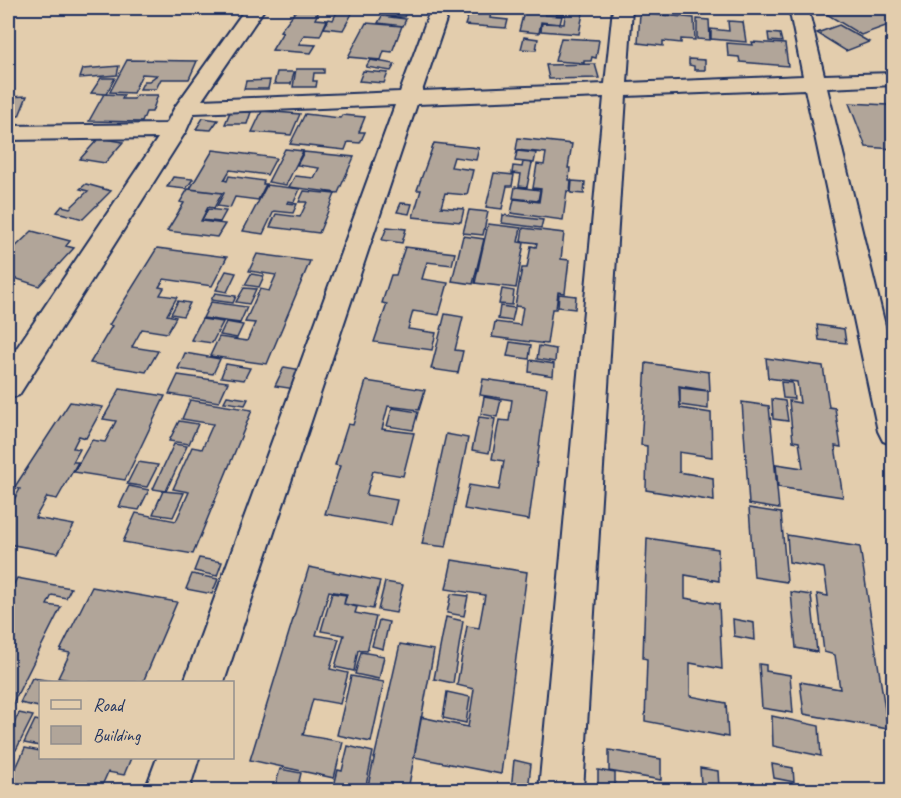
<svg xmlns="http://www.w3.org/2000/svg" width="901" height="798" font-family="Caveat,sans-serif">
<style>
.building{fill:#b1a599;stroke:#1b2f5e;stroke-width:1.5}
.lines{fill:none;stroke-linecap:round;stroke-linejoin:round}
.minor-casing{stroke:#1b2f5e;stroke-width:4}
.minor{fill:#e3cdad;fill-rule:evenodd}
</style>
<rect width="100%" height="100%" fill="#e3cdad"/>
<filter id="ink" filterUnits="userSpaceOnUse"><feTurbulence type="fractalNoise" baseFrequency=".0167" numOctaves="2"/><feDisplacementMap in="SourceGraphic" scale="12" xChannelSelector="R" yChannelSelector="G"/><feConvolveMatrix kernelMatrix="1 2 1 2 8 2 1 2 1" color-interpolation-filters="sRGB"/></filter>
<g filter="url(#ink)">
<path class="building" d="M 298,8 L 336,8 L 334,12 L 319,11 L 315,19 L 327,20 L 320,36 L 304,35 L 299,44 L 316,45 L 311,53 L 272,50 L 283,32 L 280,31 Z
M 339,8 L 355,8 L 343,30 L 324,28 L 329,19 L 333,20 Z
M 380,8 L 408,8 L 404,17 L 387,16 L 390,8 Z
M 468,8 L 509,8 L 508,12 L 491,11 L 490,18 L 508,20 L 506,28 L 465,25 L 471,8 Z
M 525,8 L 546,8 L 545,15 L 562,16 L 560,24 L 541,22 L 539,33 L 519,31 Z
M 557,8 L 584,8 L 579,34 L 541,31 L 542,23 L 564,24 L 565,15 L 556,15 Z
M 634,8 L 673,8 L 673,14 L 634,10 Z
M 841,8 L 878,8 L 894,16 L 894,23 L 861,35 L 825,13 Z
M 640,13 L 694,18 L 695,40 L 681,39 L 681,43 L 663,41 L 663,46 L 638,43 Z
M 382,16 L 406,19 L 403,26 L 378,23 Z
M 697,19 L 709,20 L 710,40 L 697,39 Z
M 728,21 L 743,22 L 746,42 L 711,39 L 711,29 L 729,31 Z
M 366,23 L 402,26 L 392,52 L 384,51 L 381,60 L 348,57 Z
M 839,25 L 869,42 L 846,51 L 817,33 Z
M 768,33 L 780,34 L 782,42 L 769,41 Z
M 524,37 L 538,39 L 536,50 L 521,49 Z
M 561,38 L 599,40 L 596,58 L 592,57 L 591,61 L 584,61 L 584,63 L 555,61 Z
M 752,42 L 785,44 L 788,66 L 740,62 L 739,57 L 728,56 L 727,43 L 753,45 Z
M 689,59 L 705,60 L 705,70 L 694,70 L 694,66 L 689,65 Z
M 127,60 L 197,61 L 189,79 L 161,79 L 156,89 L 140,89 L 144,81 L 149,81 L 157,75 L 142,74 L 133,93 L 110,92 Z
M 370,60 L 395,64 L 391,71 L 366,67 Z
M 595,64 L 599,78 L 549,79 L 546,65 Z
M 119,66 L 117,75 L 80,78 L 83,69 Z
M 296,69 L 324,69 L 324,73 L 314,73 L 313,81 L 317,81 L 316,87 L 293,87 Z
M 363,71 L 388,73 L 384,83 L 359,81 Z
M 277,72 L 294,72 L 291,84 L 274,84 Z
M 101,78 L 115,78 L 106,94 L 91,93 Z
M 270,80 L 268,89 L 244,89 L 246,81 Z
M 104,94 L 124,95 L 122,99 L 134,99 L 136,95 L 158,95 L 152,112 L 146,112 L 142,122 L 89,121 Z
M 27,96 L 19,116 L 8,116 L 8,97 Z
M 849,103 L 888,105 L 894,117 L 894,149 L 866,147 Z
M 262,111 L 300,114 L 291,135 L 252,132 Z
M 230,112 L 251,112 L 247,124 L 225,124 Z
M 305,114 L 340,118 L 342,115 L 365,117 L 359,132 L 365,132 L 360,143 L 348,142 L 345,150 L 290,144 Z
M 203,118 L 218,120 L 211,130 L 196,129 Z
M 99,138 L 123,142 L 105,163 L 80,159 Z
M 518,138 L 572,144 L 568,168 L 570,168 L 569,180 L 571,180 L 570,192 L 567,191 L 563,220 L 511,213 L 514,199 L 539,202 L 541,189 L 533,188 L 537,164 L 544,165 L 546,153 L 516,150 Z
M 434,143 L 479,148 L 476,160 L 454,157 L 451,167 L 473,170 L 467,195 L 445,193 L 441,207 L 464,209 L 461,222 L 413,217 L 421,190 L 417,190 Z
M 285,149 L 303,151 L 286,185 L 268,182 Z
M 213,150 L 276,158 L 267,175 L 230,170 L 224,180 L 227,181 L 229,176 L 264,181 L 263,184 L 266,184 L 258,200 L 235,197 L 230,208 L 217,206 L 224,193 L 190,189 Z
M 517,151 L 536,153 L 534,163 L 515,161 Z
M 304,152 L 354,157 L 338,193 L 289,187 L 295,176 L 314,178 L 319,168 L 297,165 Z
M 523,162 L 532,163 L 527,187 L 519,186 L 521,174 L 512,173 L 513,166 L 522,167 Z
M 494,173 L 514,175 L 512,186 L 507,186 L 502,209 L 486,207 Z
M 173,177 L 193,179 L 186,189 L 167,187 Z
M 572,181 L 585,182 L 584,194 L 571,193 Z
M 86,184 L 111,191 L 83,219 L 57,212 L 62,206 L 70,208 L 88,191 L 80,189 Z
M 267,185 L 300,189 L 294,202 L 288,201 L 287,203 L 297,204 L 293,213 L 274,211 L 263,234 L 243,231 Z
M 515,187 L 540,190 L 538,201 L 513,198 Z
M 188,189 L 222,193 L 214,208 L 208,207 L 201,221 L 225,224 L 217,237 L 167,231 L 184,203 L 180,202 Z
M 304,191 L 335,194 L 319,233 L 270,227 L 276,214 L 300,217 L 307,202 L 299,202 Z
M 401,203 L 412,204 L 409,214 L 397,212 Z
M 208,209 L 226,211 L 220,222 L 202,220 Z
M 469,210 L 488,212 L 483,235 L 463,233 Z
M 503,215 L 543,220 L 541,228 L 502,223 Z
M 488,224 L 521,228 L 518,242 L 524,243 L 516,288 L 475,283 Z
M 387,227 L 406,229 L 402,243 L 382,240 Z
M 523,228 L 564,233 L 561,259 L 569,260 L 565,293 L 558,292 L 556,309 L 552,309 L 547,344 L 492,337 L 495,322 L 520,325 L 523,307 L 515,306 L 522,268 L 527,268 L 531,246 L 536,247 L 537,243 L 521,241 Z
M 32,231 L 70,241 L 66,246 L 74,248 L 39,286 L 8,276 L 8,254 Z
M 463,236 L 484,239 L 473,284 L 452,281 Z
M 405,247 L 455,253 L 452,265 L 427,262 L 422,279 L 448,283 L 439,315 L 413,311 L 408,329 L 436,333 L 432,350 L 374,342 L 387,304 L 382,303 L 391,275 L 396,275 Z
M 157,248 L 227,257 L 212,286 L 164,279 L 159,287 L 164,288 L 160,295 L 177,297 L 167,315 L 176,317 L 167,333 L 142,329 L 132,347 L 158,351 L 146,372 L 90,363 L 112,326 L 109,325 Z
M 257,254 L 310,261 L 267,364 L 210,356 L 219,337 L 247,341 L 255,323 L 245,322 L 260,289 L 269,291 L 276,275 L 249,271 Z
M 226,271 L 236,273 L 227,292 L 216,290 Z
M 251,274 L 264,276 L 259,287 L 245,285 Z
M 244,288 L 256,289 L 249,304 L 236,302 Z
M 502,289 L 514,291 L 512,305 L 499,304 Z
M 215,293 L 236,296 L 233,303 L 211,300 Z
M 559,294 L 576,296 L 575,309 L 558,307 Z
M 178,301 L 190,303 L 183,316 L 171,314 Z
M 211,302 L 247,307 L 240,323 L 203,318 Z
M 500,306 L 515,308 L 512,321 L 498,319 Z
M 445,314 L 463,317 L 455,350 L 463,351 L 458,373 L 431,369 Z
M 202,319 L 223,322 L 212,343 L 191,340 Z
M 226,322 L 243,325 L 237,338 L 220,335 Z
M 817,325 L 844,329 L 846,343 L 819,340 Z
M 510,342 L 531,345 L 529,359 L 507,356 Z
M 539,346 L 556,349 L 555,362 L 537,359 Z
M 185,353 L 220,359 L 213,374 L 178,369 Z
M 766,358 L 823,366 L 829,407 L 835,408 L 841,447 L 835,446 L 843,497 L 778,487 L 776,464 L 803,468 L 799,442 L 793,441 L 789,401 L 800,403 L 797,382 L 768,378 Z
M 530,360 L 554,364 L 553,376 L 529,372 Z
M 646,363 L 709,372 L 710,391 L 679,386 L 680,408 L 711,413 L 712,457 L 679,452 L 679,472 L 713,478 L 714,501 L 646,490 L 647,446 L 641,445 Z
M 226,364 L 250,368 L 244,380 L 221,377 Z
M 284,367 L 302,370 L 295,389 L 275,386 Z
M 178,375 L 228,382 L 219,402 L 169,394 Z
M 483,379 L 547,388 L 529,520 L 464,509 L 469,485 L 499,490 L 504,461 L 492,459 L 499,420 L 509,421 L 512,400 L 480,395 Z
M 366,381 L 425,390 L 419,410 L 388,406 L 382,429 L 414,433 L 403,476 L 373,471 L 366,495 L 397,500 L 391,525 L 325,514 L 340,466 L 335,465 L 348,424 L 353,425 Z
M 781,382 L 792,383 L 794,399 L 783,398 Z
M 680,388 L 708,391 L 708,409 L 680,405 Z
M 120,389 L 165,396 L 125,480 L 74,472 L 92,440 L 105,442 L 116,421 L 103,419 Z
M 227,396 L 248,399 L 245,405 L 224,402 Z
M 484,397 L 501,400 L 497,417 L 481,414 Z
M 772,399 L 785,401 L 788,421 L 773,419 Z
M 190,400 L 252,410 L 193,554 L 123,542 L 136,513 L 176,521 L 189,492 L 173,489 L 192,447 L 202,449 L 213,424 L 182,419 Z
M 70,402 L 103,407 L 86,438 L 79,436 L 73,448 L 80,449 L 73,462 L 78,462 L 57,499 L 47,497 L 35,518 L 74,525 L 58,553 L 8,544 L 8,510 L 20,489 L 14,488 Z
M 742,402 L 769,406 L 779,509 L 749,504 Z
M 392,408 L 418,412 L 413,430 L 387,426 Z
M 479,417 L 495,419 L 489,453 L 472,450 Z
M 179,421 L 198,424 L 189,444 L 169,441 Z
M 446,434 L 468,438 L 446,547 L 422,544 Z
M 174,444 L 187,446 L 166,491 L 153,489 Z
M 138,462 L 158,465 L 147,487 L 127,484 Z
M 129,486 L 149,490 L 139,510 L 119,507 Z
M 163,491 L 184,493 L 173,517 L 153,514 Z
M 749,508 L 781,513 L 787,582 L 754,577 Z
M 787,535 L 860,547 L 888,729 L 804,714 L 800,682 L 840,689 L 835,655 L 824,652 L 817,594 L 828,596 L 824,568 L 789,562 Z
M 647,538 L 718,549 L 719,581 L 685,575 L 685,598 L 719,604 L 722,669 L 690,663 L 690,696 L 726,703 L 728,737 L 645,721 L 647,659 L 643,658 Z
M 199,558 L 222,562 L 217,576 L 194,571 Z
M 452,560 L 527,572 L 501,774 L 414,757 L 421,717 L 468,727 L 474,689 L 457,685 L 467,626 L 479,628 L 485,595 L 446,589 Z
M 309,567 L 380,581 L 373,609 L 344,604 L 347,594 L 329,591 L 316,635 L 339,639 L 330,669 L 348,673 L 340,704 L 313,699 L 303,735 L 343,742 L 334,778 L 250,760 Z
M 192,574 L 218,579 L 212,594 L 186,589 Z
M 17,578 L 71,588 L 66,598 L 52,595 L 47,605 L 61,607 L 10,709 L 8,709 L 8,595 Z
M 385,582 L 403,585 L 396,613 L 378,610 Z
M 92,587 L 177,602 L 143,682 L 83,682 L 58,678 L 70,653 L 60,651 Z
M 791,592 L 811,595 L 817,652 L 796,648 Z
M 332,593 L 346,595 L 344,604 L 357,607 L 355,613 L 376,617 L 367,651 L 358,650 L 354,671 L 335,667 L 344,635 L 321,631 Z
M 451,594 L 468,596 L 464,616 L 447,613 Z
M 446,617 L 463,621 L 453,683 L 434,679 Z
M 733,619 L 754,623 L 755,640 L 734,636 Z
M 379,620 L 389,622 L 383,649 L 372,646 Z
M 400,644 L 434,650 L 408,790 L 367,790 Z
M 361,652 L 384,656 L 379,679 L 355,674 Z
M 759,664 L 766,665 L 766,671 L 790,675 L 793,713 L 762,708 Z
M 351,676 L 384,682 L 371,742 L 337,735 Z
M 32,678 L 52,681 L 40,682 L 39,707 L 20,703 Z
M 447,692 L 470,697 L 466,723 L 443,718 Z
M 19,713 L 33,716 L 16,750 L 8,748 L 8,736 Z
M 772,716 L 819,726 L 821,756 L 773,746 Z
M 35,720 L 40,721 L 40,746 L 24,743 Z
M 348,746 L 373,752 L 365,790 L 333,790 L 338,770 L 342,771 Z
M 25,748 L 40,751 L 40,758 L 131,758 L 124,775 L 108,772 L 100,790 L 27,790 L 8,786 Z
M 609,750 L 661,759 L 661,780 L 609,771 Z
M 514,760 L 531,764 L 528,790 L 511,790 Z
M 772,764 L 793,768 L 794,782 L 774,778 Z
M 700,768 L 718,771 L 719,788 L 701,785 Z
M 280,769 L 301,773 L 297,790 L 274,790 Z
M 598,770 L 615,773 L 615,790 L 598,790 Z
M 812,784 L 848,790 L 813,790 Z"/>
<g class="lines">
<defs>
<path id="minor" d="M 246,8 L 265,8 L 202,100 L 400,92 L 431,8 L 450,8 L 422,91 L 605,84 L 613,8 L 632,8 L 627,83 L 803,76 L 789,8 L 808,8 L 824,75 L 894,73 L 894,85 L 827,88 L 894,362 L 894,445 L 883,441 L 878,431 L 805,89 L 626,96 L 583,790 L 539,790 L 604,97 L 417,104 L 224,682 L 184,682 L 395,105 L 194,113 L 186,131 L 19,395 L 8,399 L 8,361 L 158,138 L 8,140 L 8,126 L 166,124 L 175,107 Z
M 157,758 L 199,758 L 189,790 L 145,790 Z"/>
</defs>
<use href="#minor" class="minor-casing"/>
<use href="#minor" class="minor"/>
</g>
</g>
<rect width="901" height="798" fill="none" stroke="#e3cdad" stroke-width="30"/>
<rect x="15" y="15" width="871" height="768" fill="none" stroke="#1b2f5e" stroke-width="2" filter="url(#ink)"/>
<rect x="39" y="681" width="195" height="78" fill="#e3cdad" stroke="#938e8d" stroke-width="1.5"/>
<rect x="51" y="700" width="30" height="9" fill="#e3cdad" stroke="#938e8d" stroke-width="1.5"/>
<text x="93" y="711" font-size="18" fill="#1b2f5e">Road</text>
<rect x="51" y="726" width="30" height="18" fill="#b1a599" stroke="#938e8d" stroke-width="1.5"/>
<text x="93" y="741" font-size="18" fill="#1b2f5e">Building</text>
</svg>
